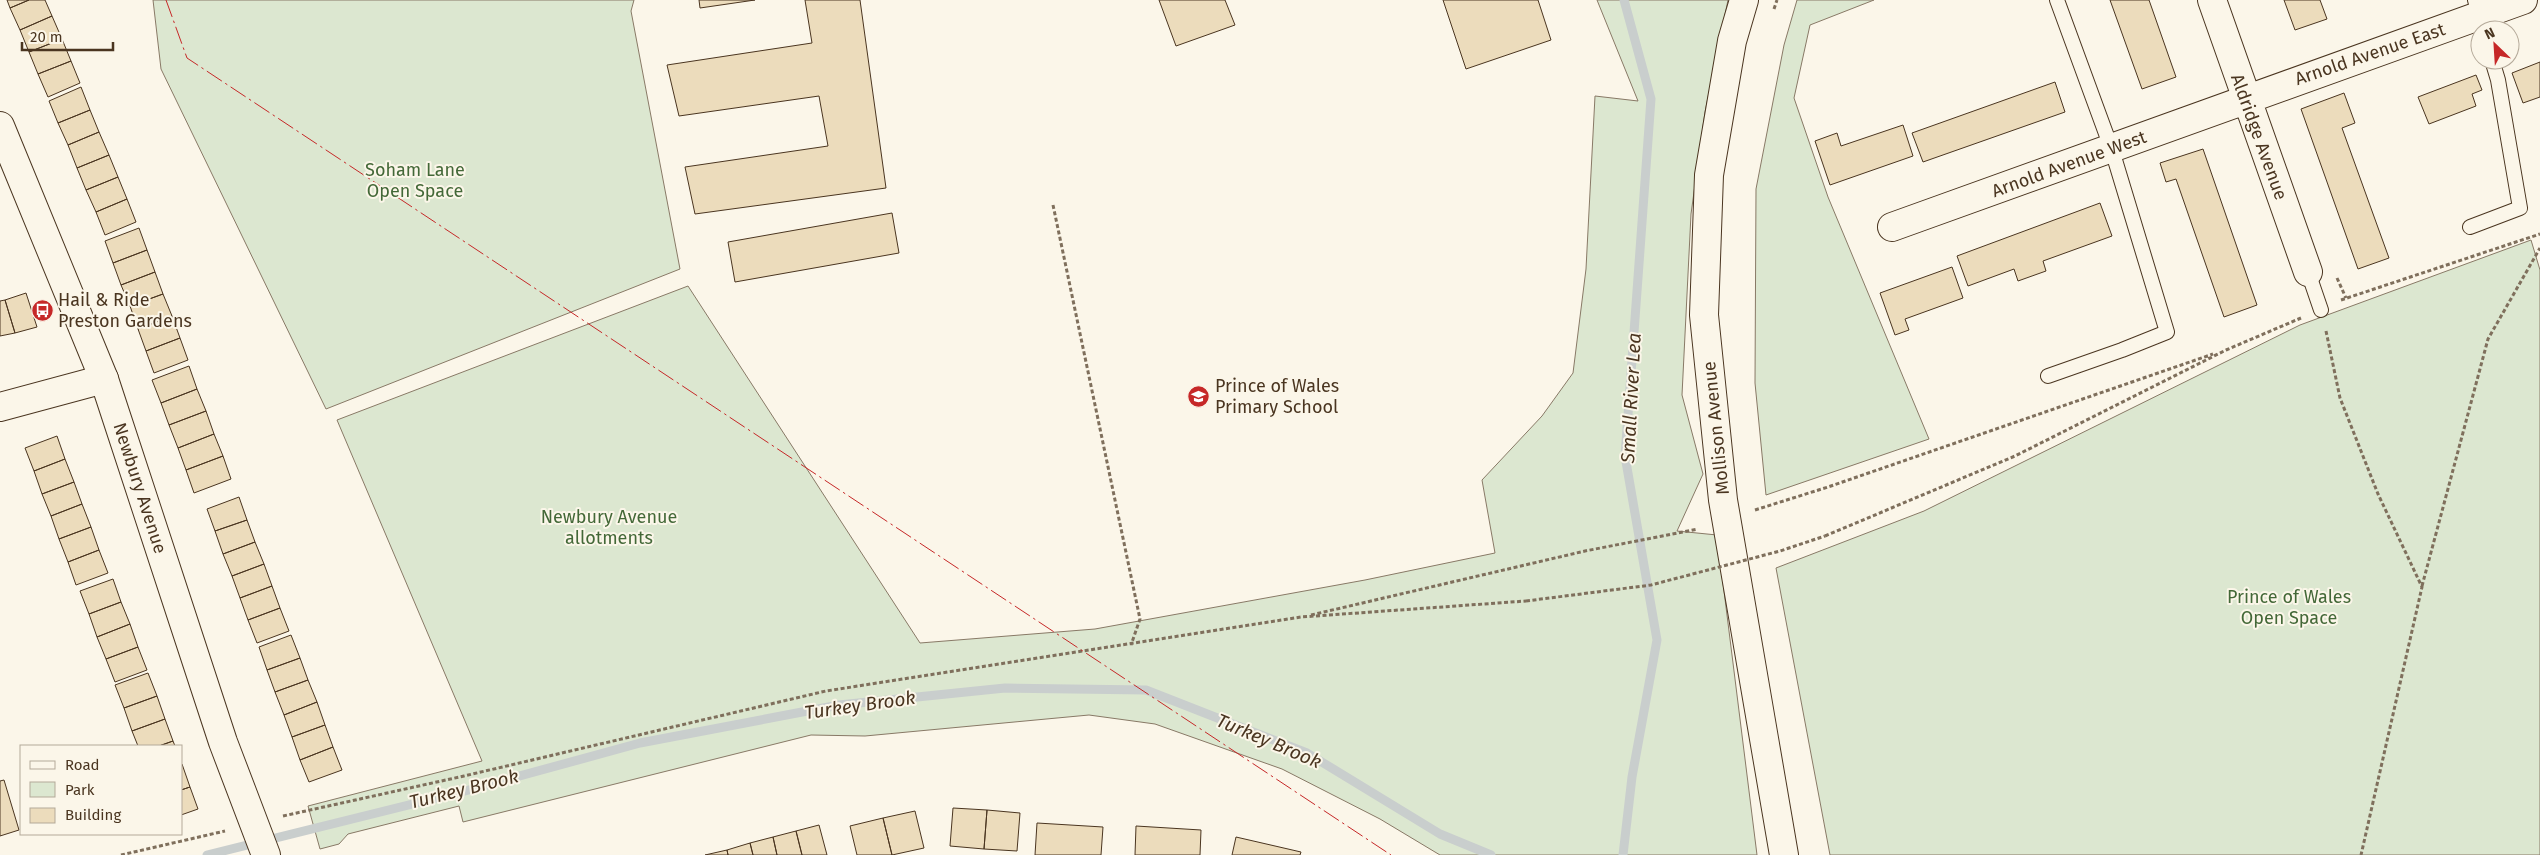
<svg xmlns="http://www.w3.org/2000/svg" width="2540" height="855" font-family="'Fira Sans',sans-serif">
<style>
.green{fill:#dce7d0;stroke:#887966}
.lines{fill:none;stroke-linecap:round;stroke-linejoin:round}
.stream{stroke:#c9cecd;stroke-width:9}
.building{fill:#ecdcbc;stroke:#4a3520}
.service-casing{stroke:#4a3520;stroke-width:16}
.minor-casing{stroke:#4a3520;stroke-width:30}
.tertiary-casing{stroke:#4a3520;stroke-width:30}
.primary-casing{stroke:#4a3520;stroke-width:30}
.path{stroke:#7f6f5c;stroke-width:3;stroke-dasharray:4 2.5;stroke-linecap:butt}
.service{stroke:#fbf6e9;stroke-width:14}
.minor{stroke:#fbf6e9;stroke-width:28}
.tertiary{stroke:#fbf6e9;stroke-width:28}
.primary{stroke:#fbf6e9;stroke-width:28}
.path-bridge{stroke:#7f6f5c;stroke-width:3;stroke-dasharray:4 2.5;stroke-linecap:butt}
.power{stroke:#c62828;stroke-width:1;stroke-dasharray:18 4 2.5 4;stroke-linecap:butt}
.labels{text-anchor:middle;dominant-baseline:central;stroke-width:4;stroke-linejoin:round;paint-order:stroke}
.street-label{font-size:18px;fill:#4a3520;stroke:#fbf6e9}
.park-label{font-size:18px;fill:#436837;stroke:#fbf6e9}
.poi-label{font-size:18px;fill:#4a3520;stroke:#fbf6e9;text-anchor:start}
.water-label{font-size:19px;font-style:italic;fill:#4a3520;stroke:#fbf6e9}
</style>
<rect width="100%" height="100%" fill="#fbf6e9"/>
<path class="green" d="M 153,0 L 634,0 L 631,11 L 680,269 L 326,409 L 161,69 Z
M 1597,0 L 1728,0 L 1705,112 L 1691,214 L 1682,395 L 1703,474 L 1677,531 L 1717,535 L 1757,855 L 1440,855 L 1380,819 L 1282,769 L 1155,724 L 1089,715 L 865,736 L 811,735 L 463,822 L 459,806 L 348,834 L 339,844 L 320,849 L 308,806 L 482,761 L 337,420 L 688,286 L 920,643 L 1095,629 L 1365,580 L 1495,553 L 1482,480 L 1542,416 L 1573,373 L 1586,269 L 1595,96 L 1638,101 Z
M 1797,0 L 1874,0 L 1810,25 L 1794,98 L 1828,197 L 1929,439 L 1766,495 L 1755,383 L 1756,189 L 1784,45 Z
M 2531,240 L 2540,270 L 2540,855 L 1830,855 L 1776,568 L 1924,511 L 2300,325 Z"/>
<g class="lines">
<path class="stream" d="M 207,855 L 465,791 L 640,743 L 839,705 L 1005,688 L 1146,690 L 1307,753 L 1440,834 L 1491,855
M 1623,855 L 1632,777 L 1657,640 L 1625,456 L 1651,99 L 1624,0"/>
</g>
<path class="building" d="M 7,0 L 29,0 L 10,8 Z
M 29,0 L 45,0 L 52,16 L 20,30 L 10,8 Z
M 699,0 L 755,0 L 700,8 Z
M 805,0 L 860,0 L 886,188 L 695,214 L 685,167 L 828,146 L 819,96 L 679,116 L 667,65 L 812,43 Z
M 1159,0 L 1225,0 L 1235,25 L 1176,46 Z
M 1443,0 L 1538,0 L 1551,40 L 1466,69 Z
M 2110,0 L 2149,0 L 2176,77 L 2142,89 Z
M 2284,0 L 2320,0 L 2327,19 L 2295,30 Z
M 52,16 L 62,39 L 29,52 L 20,30 Z
M 62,39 L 71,61 L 38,74 L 29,52 Z
M 71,61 L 80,83 L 48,97 L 38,74 Z
M 2540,62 L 2540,97 L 2523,103 L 2512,73 Z
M 2476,75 L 2482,90 L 2472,94 L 2476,106 L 2429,124 L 2418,97 Z
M 2055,82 L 2065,112 L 1923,162 L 1912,133 Z
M 81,87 L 90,110 L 58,123 L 49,101 Z
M 2344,93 L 2355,123 L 2342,128 L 2389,258 L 2358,269 L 2301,109 Z
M 90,110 L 99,132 L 68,145 L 58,123 Z
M 1903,125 L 1913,156 L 1830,185 L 1815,141 L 1837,133 L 1841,146 Z
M 99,132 L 109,155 L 77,168 L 68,145 Z
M 2203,149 L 2257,305 L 2224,317 L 2176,179 L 2166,182 L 2160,163 Z
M 109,155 L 118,177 L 86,190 L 77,168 Z
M 118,177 L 127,199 L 96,212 L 86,190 Z
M 127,199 L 136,222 L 105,235 L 96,212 Z
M 2100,203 L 2112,236 L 2043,261 L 2046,271 L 2018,281 L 2014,269 L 1968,286 L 1957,256 Z
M 892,213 L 899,253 L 735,282 L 728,242 Z
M 139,228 L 147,250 L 113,263 L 105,241 Z
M 147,250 L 155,272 L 121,285 L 113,263 Z
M 1952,267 L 1963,298 L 1905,319 L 1909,330 L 1895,335 L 1880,293 Z
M 155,272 L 163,294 L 130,306 L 121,285 Z
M 26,293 L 37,327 L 15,333 L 5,300 Z
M 163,294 L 172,316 L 138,329 L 130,306 Z
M 5,300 L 15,333 L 0,336 L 0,301 Z
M 172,316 L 180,338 L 146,351 L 138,329 Z
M 180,338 L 188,360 L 154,373 L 146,351 Z
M 189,366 L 197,389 L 161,403 L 152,380 Z
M 197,389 L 206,411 L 169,425 L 161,403 Z
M 206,411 L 214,434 L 178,448 L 169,425 Z
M 214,434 L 223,456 L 186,470 L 178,448 Z
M 57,436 L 65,459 L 34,471 L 25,448 Z
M 223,456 L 231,479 L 194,493 L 186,470 Z
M 65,459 L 74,482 L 42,494 L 34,471 Z
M 74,482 L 82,504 L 51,516 L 42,494 Z
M 239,497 L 247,520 L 215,531 L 207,509 Z
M 82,504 L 91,527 L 59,539 L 51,516 Z
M 247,520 L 255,542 L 223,554 L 215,531 Z
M 91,527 L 99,550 L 68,562 L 59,539 Z
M 255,542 L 264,564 L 232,576 L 223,554 Z
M 99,550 L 108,573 L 76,585 L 68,562 Z
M 264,564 L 272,586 L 240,598 L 232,576 Z
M 113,579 L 121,602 L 89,614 L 80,591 Z
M 272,586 L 280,608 L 248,620 L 240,598 Z
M 121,602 L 130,624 L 97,637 L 89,614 Z
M 280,608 L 289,631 L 257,643 L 248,620 Z
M 130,624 L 138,647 L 106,659 L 97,637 Z
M 291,635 L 300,658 L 267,670 L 259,647 Z
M 138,647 L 147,670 L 115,682 L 106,659 Z
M 300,658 L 308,680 L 275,692 L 267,670 Z
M 148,673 L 157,696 L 124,708 L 115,685 Z
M 308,680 L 317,702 L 284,715 L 275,692 Z
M 157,696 L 165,719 L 132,731 L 124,708 Z
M 317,702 L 325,725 L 292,737 L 284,715 Z
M 165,719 L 173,741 L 159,746 L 138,746 L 132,731 Z
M 325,725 L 333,747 L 300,760 L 292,737 Z
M 173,741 L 175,746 L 159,746 Z
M 333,747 L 342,770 L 309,782 L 300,760 Z
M 182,764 L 190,787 L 181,790 L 181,764 Z
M 4,780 L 19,830 L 0,836 L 0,781 Z
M 190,787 L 198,809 L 181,815 L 181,790 Z
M 953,808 L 987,810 L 984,849 L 950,846 Z
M 987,810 L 1020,813 L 1017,851 L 984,849 Z
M 915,811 L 924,848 L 892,855 L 883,818 Z
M 883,818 L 892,855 L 857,855 L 850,826 Z
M 1037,823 L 1103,827 L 1101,855 L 1035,855 Z
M 819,825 L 827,855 L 802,855 L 796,831 Z
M 1136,826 L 1201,830 L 1200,855 L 1135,855 Z
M 796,831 L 802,855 L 777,855 L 773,837 Z
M 773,837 L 777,855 L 753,855 L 750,843 Z
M 1236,837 L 1301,852 L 1300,855 L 1232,855 Z
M 750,843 L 753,855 L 728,855 L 727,850 Z
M 727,850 L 728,855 L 705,855 Z"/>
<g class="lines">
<defs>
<path id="service" d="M 2475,0 L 2483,30
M 2470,227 L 2520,208 L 2498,80 L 2492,60
M 2308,272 L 2321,310
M 2048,376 L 2122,350 L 2167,332 L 2112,150 L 2057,0"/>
<path id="minor" d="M 2212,0 L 2308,272
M 1892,227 L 2523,0
M 0,407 L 104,379"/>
<path id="tertiary" d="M 0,126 L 104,379 L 223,742 L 266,855"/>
<path id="primary" d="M 1744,0 L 1732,41 L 1709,175 L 1704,315 L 1723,500 L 1784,855"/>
</defs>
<use href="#service" class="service-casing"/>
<use href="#minor" class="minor-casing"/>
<use href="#tertiary" class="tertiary-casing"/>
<use href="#primary" class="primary-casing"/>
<path class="path" d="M 1774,9 L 1777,0
M 1053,205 L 1140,619 L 1131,645
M 2337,278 L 2346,298
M 2341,300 L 2540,234
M 2326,331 L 2340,398 L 2378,494 L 2422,587 L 2361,855
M 1755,510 L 1828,487 L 2213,354
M 1825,536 L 2015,456 L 2226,350 L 2301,318
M 2422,586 L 2488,339 L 2540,248
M 1311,615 L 1585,551 L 1698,529
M 283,816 L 464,776 L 826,691 L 1301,617 L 1526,601
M 121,855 L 225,831"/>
<use href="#service" class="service"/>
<use href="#minor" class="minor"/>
<use href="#tertiary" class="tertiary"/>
<use href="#primary" class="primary"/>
<path class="path-bridge" d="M 1526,601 L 1651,585 L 1780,551 L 1825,536"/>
<path class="power" d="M 166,0 L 187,58 L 1391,855"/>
</g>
<defs>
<symbol id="bus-disc" viewBox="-11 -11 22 22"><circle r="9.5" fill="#c62828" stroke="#fbf6e9"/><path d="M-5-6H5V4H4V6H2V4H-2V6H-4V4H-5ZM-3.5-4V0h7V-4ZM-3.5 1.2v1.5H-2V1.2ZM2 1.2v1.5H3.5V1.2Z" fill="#fff"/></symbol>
<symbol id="school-disc" viewBox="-11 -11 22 22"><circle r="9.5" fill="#c62828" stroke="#fbf6e9"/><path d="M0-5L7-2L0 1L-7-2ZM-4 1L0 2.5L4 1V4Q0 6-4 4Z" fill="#fff"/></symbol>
</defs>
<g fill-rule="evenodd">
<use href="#bus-disc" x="30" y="298" width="25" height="25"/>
<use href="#school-disc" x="1186" y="384" width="25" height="25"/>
</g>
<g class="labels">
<g class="street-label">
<text transform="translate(2370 54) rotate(-19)">Arnold Avenue East</text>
<text transform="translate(2259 137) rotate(70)">Aldridge Avenue</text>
<text transform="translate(2069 164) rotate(-20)">Arnold Avenue West</text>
<text transform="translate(1716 428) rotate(-96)">Mollison Avenue</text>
<text transform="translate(140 488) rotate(72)">Newbury Avenue</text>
</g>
<g class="park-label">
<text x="415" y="170">Soham Lane<tspan x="415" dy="21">Open Space</tspan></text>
<text x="609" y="517">Newbury Avenue<tspan x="609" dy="21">allotments</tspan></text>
<text x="2289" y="597">Prince of Wales<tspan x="2289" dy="21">Open Space</tspan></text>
</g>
<g class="poi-label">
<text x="58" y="300">Hail &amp; Ride<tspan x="58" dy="21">Preston Gardens</tspan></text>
<text x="1215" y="386">Prince of Wales<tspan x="1215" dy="21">Primary School</tspan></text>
</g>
<g class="water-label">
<text transform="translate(1631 398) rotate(-87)">Small River Lea</text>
<text transform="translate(860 705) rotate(-8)">Turkey Brook</text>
<text transform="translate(1269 741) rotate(23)">Turkey Brook</text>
<text transform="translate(464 789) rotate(-14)">Turkey Brook</text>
</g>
</g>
<rect x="20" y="745" width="162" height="90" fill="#fbf6e9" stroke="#b4a999"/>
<rect x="30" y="761" width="25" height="8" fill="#fbf6e9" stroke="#b4a999"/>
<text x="65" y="770" font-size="15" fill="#4a3520">Road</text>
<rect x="30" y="782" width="25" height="15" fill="#dce7d0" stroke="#b4a999"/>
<text x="65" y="795" font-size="15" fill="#4a3520">Park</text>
<rect x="30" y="808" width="25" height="15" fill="#ecdcbc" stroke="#b4a999"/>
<text x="65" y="820" font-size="15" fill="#4a3520">Building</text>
<g transform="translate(2495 45) rotate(335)"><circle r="24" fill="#fbf6e9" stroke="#b4a999"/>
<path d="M0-4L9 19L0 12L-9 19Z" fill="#c62828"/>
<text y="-8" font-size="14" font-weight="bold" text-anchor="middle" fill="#4a3520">N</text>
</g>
<path d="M22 42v8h91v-8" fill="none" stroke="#4a3520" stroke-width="2.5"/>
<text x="30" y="42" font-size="15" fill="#4a3520" stroke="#fbf6e9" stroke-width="4" paint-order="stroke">20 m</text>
</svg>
